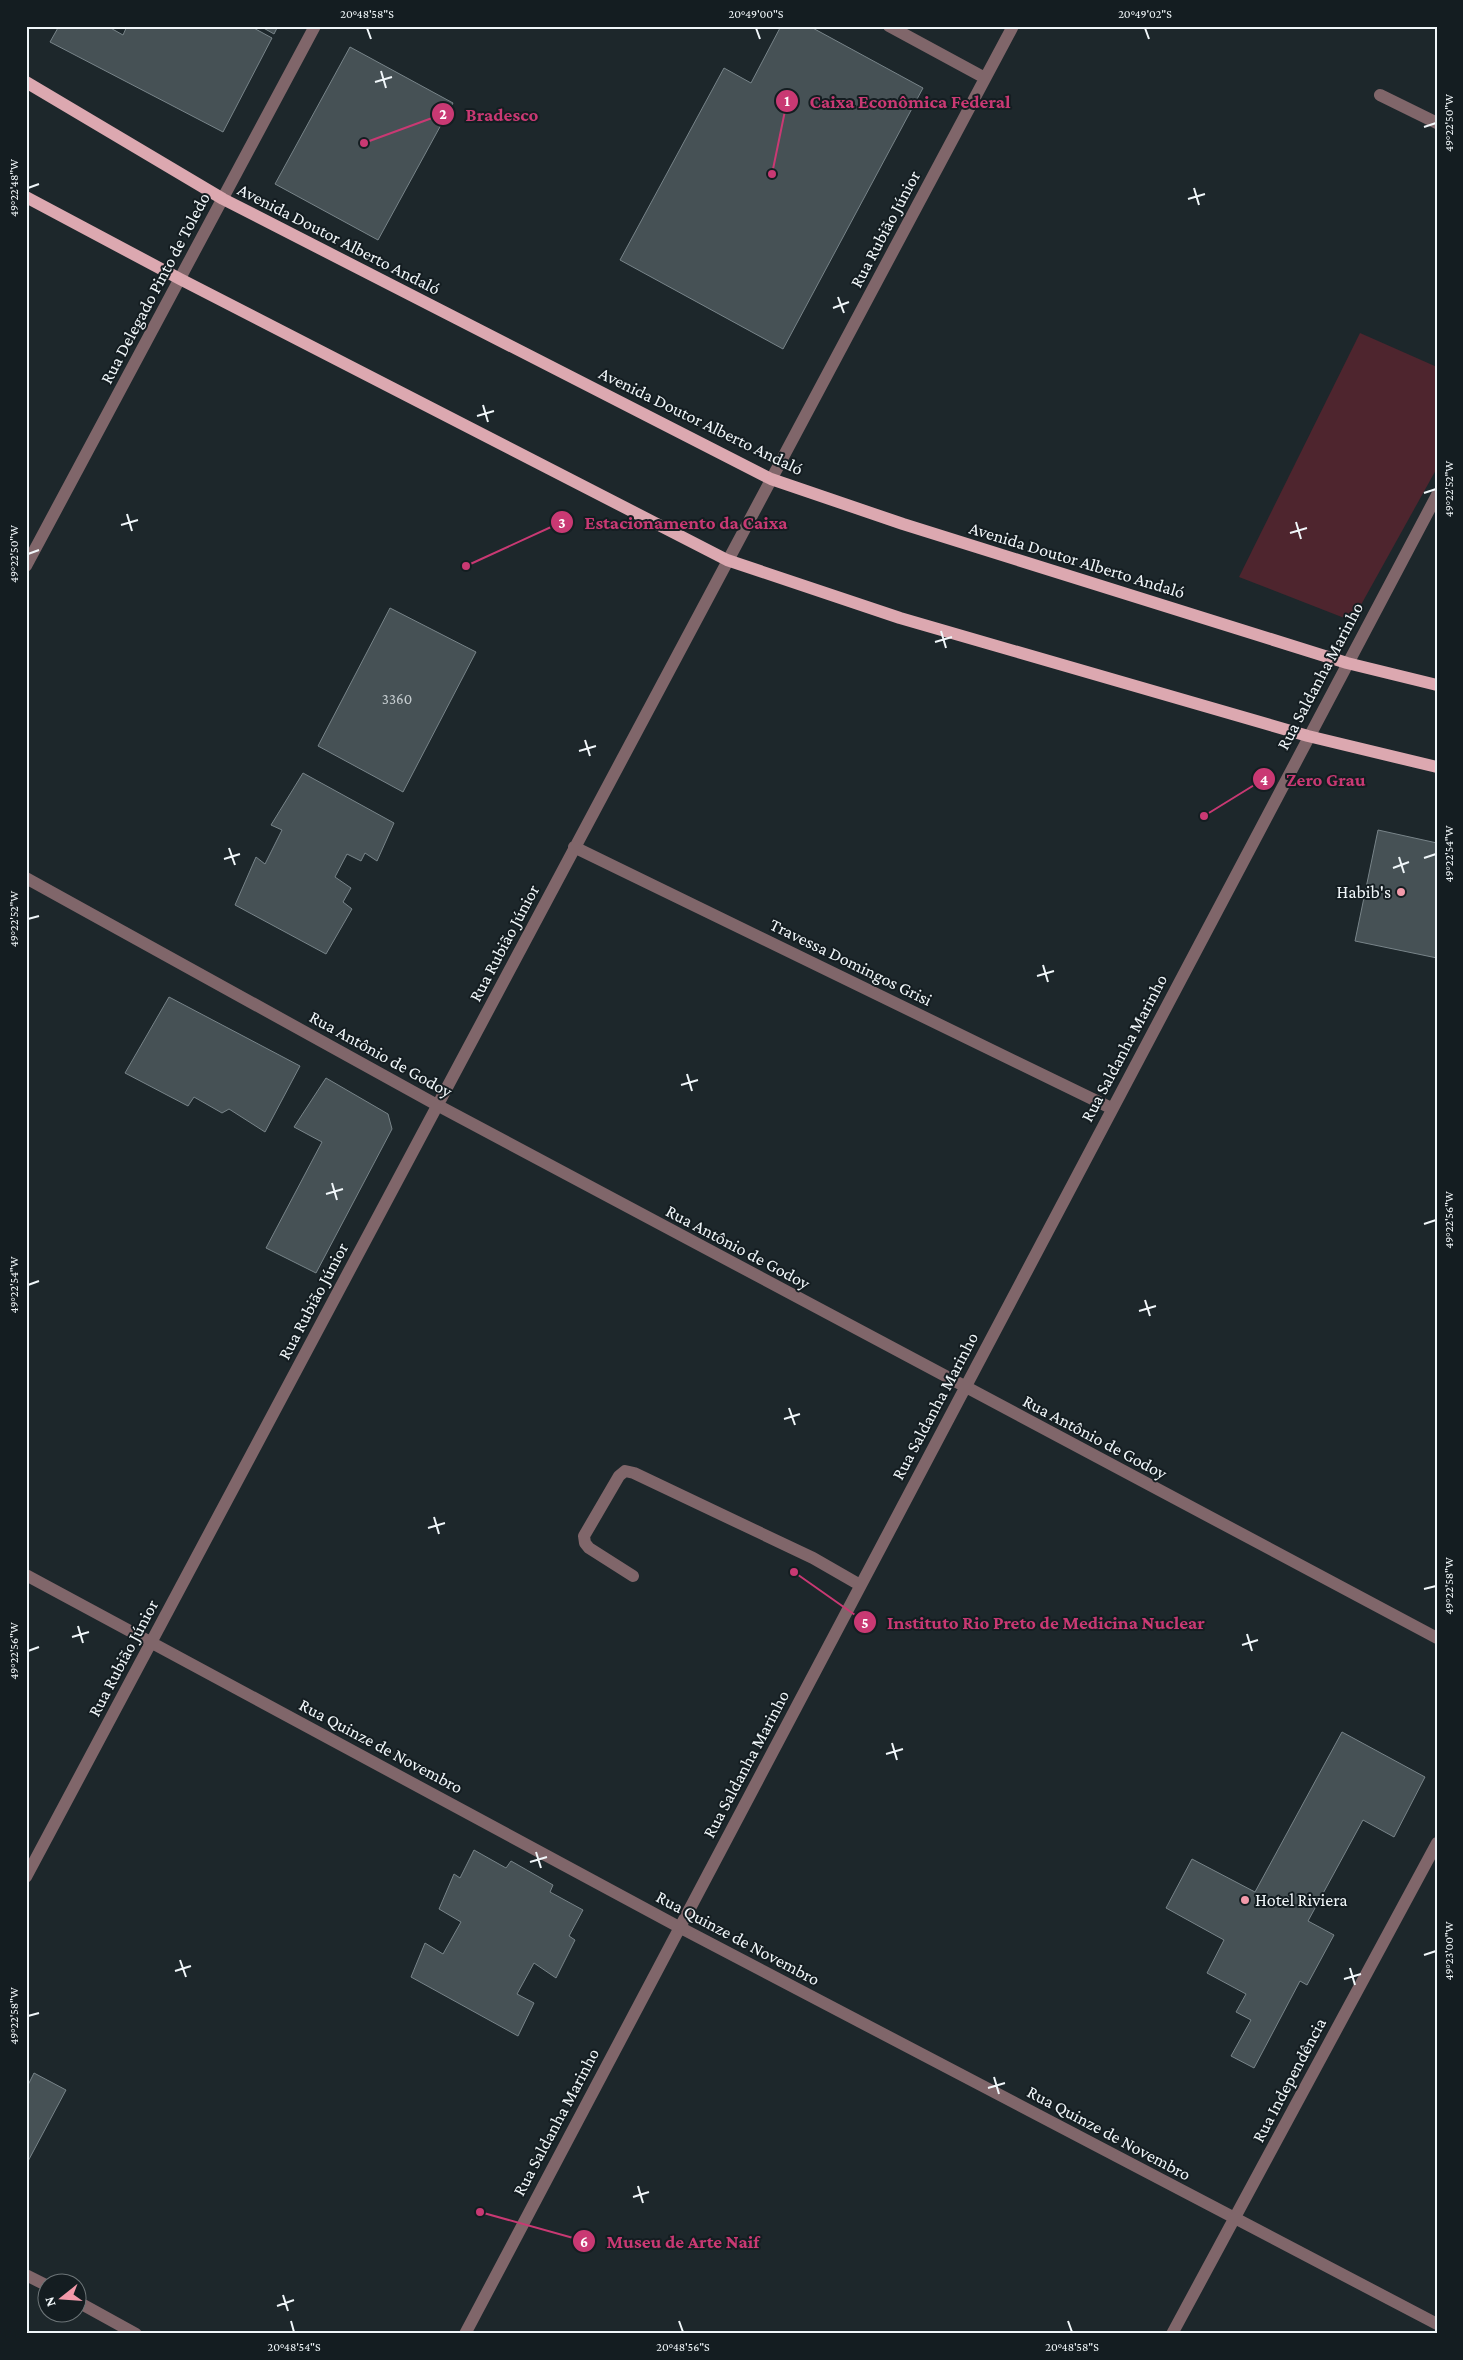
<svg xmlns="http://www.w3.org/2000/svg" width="1463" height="2360" font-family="'Crimson Pro',serif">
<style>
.green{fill:#4e252e}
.building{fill:#465155;stroke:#788489}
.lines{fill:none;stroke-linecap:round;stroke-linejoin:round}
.minor{stroke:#80666a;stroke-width:12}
.major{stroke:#dca8b0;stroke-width:12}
.ticks{fill:none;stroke:#f0f6f9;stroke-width:2}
.poi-dot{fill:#f39aaa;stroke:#141d21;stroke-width:2}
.labels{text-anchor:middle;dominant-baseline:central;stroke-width:4;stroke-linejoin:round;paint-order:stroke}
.number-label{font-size:15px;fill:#c6cdd0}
.street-label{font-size:18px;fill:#f0f6f9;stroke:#141d21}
.poi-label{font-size:18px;fill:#f0f6f9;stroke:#141d21;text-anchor:end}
.leader{fill:none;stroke:#c93973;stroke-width:2}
.callout-dot{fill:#c93973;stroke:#141d21;stroke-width:2}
.mark-label{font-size:15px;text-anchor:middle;font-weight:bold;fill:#fff}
.callout-label{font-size:19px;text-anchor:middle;font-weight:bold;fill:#c93973;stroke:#141d21;stroke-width:4;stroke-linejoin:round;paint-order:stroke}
.neatline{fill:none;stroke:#f0f6f9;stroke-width:2}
.ticks-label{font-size:12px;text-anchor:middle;fill:#f0f6f9}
</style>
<rect width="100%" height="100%" fill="#1d272b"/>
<path class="green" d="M 1360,333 L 1437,367 L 1437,468 L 1352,621 L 1239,577 Z"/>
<path class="building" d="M 59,26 L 107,26 L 123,35 L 127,26 L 250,26 L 272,38 L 223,132 L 50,42 Z
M 260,26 L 278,26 L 274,34 Z
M 781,26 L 809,26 L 923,88 L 783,349 L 620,260 L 724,68 L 751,83 Z
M 350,47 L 453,103 L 378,240 L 275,184 Z
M 390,608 L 476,652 L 403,792 L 318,746 Z
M 303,773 L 394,823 L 377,861 L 365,853 L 361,861 L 347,854 L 335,877 L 351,888 L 343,902 L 352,909 L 326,954 L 235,905 L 256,857 L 265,864 L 282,830 L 271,825 Z
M 1378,830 L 1437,843 L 1437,958 L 1355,941 Z
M 169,997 L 300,1066 L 265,1132 L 229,1109 L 222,1113 L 194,1097 L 188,1106 L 125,1073 Z
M 326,1078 L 388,1114 L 392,1129 L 316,1273 L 266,1248 L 322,1142 L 294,1127 Z
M 1342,1732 L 1425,1777 L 1394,1837 L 1363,1820 L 1308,1921 L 1334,1935 L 1307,1985 L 1300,1981 L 1254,2068 L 1231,2056 L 1251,2020 L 1236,2012 L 1246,1994 L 1207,1973 L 1224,1940 L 1166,1908 L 1192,1859 L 1255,1892 Z
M 474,1850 L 506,1868 L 511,1861 L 553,1885 L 550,1892 L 583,1910 L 569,1936 L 575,1940 L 556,1978 L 534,1963 L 517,1994 L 534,2003 L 518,2036 L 411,1977 L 425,1943 L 443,1954 L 461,1922 L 439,1909 L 454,1874 L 460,1878 Z
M 34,2073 L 66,2090 L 26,2165 L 26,2089 Z"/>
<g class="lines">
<path class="minor" d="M 889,26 L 985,78
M 1380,95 L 1437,123
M 26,566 L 315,26
M 574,847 L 1111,1108
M 26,878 L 437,1105 L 1437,1638
M 26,1575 L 679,1927 L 1437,2324
M 633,1576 L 589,1548 L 585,1543 L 584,1536 L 619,1476 L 625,1471 L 634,1473 L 813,1558 L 860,1585
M 26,1877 L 1013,26
M 26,2275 L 48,2286
M 78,2302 L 136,2334
M 465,2334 L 1437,495
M 1172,2334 L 1437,1843"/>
<path class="major" d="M 26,82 L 223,199 L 771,479 L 903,524 L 1347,663 L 1437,685
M 26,197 L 180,279 L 727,560 L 900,618 L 1308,736 L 1437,767"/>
</g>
<path class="ticks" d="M 367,28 L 371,39M 756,28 L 760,39M 1145,28 L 1149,39M 381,71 L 386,88M 375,82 L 392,77M 1424,127 L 1436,123M 28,188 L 39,184M 1194,188 L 1199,205M 1188,199 L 1205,194M 838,297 L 844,313M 833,308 L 849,302M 483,405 L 488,422M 477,416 L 494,411M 1424,493 L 1436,489M 127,514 L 132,531M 1296,522 L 1301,539M 121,525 L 138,520M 1290,533 L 1307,528M 28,554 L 39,550M 941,631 L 946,648M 935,642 L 952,637M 585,740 L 590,756M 579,751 L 596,746M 229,848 L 235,865M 1399,857 L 1404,873M 1424,858 L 1436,854M 224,859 L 240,854M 1393,868 L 1409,862M 28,919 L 39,916M 1043,965 L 1048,982M 1037,976 L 1054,971M 687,1074 L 692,1091M 681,1085 L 698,1080M 332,1183 L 337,1200M 326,1194 L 343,1189M 1424,1224 L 1436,1220M 28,1285 L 39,1281M 1145,1300 L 1150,1316M 1139,1311 L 1156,1306M 789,1408 L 795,1425M 784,1419 L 800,1414M 434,1517 L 439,1534M 428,1528 L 445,1523M 1424,1589 L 1436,1586M 78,1626 L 83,1643M 1247,1634 L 1252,1651M 72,1637 L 89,1632M 1242,1645 L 1258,1640M 28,1651 L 39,1647M 892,1743 L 897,1760M 886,1754 L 903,1749M 536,1852 L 541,1868M 530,1862 L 547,1857M 1424,1955 L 1436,1951M 180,1960 L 186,1977M 1350,1968 L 1355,1985M 175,1971 L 191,1966M 1344,1979 L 1361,1974M 28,2016 L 39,2013M 994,2077 L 999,2094M 988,2088 L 1005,2083M 638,2186 L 643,2203M 633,2197 L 649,2192M 283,2295 L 288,2311M 277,2306 L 294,2300M 291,2321 L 294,2332M 679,2321 L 683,2332M 1068,2321 L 1072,2332"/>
<g class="poi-dot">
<circle cx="1401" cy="892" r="5"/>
<circle cx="1245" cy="1900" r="5"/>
</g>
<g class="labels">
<g class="number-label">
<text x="397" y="699">3360</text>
</g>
<g class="street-label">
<text transform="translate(885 229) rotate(-62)">Rua Rubião Júnior</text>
<text transform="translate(339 239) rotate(27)">Avenida Doutor Alberto Andaló</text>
<text transform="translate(155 288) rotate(-62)">Rua Delegado Pinto de Toledo</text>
<text transform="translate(701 421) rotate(26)">Avenida Doutor Alberto Andaló</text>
<text transform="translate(1077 560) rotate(17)">Avenida Doutor Alberto Andaló</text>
<text transform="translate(1320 676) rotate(-62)">Rua Saldanha Marinho</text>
<text transform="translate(504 943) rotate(-62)">Rua Rubião Júnior</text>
<text transform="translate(851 962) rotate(26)">Travessa Domingos Grisi</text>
<text transform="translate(1124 1048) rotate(-62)">Rua Saldanha Marinho</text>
<text transform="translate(381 1054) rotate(29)">Rua Antônio de Godoy</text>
<text transform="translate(738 1247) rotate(28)">Rua Antônio de Godoy</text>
<text transform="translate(313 1301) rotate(-62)">Rua Rubião Júnior</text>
<text transform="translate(935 1406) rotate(-62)">Rua Saldanha Marinho</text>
<text transform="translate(1095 1437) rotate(28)">Rua Antônio de Godoy</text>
<text transform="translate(123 1658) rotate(-62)">Rua Rubião Júnior</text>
<text transform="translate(381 1746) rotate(28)">Rua Quinze de Novembro</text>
<text transform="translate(746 1764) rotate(-62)">Rua Saldanha Marinho</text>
<text transform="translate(738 1938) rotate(28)">Rua Quinze de Novembro</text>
<text transform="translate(1289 2080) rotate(-62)">Rua Independência</text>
<text transform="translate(556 2122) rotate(-62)">Rua Saldanha Marinho</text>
<text transform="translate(1109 2133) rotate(28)">Rua Quinze de Novembro</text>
</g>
<g class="poi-label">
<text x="1391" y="892">Habib's</text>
<text x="1255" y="1900" text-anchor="start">Hotel Riviera</text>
</g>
</g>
<path class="leader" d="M772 174L787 101M364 143L443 114M466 566L562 522M1204 816L1264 779M794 1572L865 1622M480 2212L584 2241"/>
<g class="callout-dot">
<circle cx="772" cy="174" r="5"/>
<circle cx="364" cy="143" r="5"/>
<circle cx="466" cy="566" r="5"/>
<circle cx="1204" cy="816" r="5"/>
<circle cx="794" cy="1572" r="5"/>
<circle cx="480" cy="2212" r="5"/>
<circle cx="787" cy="101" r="12"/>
<circle cx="443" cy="114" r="12"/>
<circle cx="562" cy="522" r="12"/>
<circle cx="1264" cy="779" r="12"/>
<circle cx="865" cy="1622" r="12"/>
<circle cx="584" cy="2241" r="12"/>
</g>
<g class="mark-label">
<text x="787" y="106">1</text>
<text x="443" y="119">2</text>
<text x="562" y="528">3</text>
<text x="1264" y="785">4</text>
<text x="865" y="1628">5</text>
<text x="584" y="2247">6</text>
</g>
<g class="callout-label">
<text x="910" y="108">Caixa Econômica Federal</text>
<text x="502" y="121">Bradesco</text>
<text x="686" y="529">Estacionamento da Caixa</text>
<text x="1326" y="786">Zero Grau</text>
<text x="1046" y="1629">Instituto Rio Preto de Medicina Nuclear</text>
<text x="683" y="2248">Museu de Arte Naif</text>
</g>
<rect width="1463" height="2360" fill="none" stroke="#141d21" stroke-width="55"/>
<g transform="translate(62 2298) rotate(253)"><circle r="24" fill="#141d21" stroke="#6c7477"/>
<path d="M0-4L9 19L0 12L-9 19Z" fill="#f39aaa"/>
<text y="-8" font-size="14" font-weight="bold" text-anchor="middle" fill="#f0f6f9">N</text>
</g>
<rect x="28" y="28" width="1408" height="2304" class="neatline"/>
<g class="ticks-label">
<text x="367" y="18">20°48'58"S</text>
<text x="756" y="18">20°49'00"S</text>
<text x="1145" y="18">20°49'02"S</text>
<text transform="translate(1449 123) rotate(-90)" y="4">49°22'50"W</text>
<text transform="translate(14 188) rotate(-90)" y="4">49°22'48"W</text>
<text transform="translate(1449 489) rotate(-90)" y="4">49°22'52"W</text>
<text transform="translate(14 554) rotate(-90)" y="4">49°22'50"W</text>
<text transform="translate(1449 854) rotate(-90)" y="4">49°22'54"W</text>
<text transform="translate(14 919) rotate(-90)" y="4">49°22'52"W</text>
<text transform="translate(1449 1220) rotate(-90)" y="4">49°22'56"W</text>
<text transform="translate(14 1285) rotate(-90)" y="4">49°22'54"W</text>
<text transform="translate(1449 1586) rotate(-90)" y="4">49°22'58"W</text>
<text transform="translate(14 1651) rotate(-90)" y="4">49°22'56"W</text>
<text transform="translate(1449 1951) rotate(-90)" y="4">49°23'00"W</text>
<text transform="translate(14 2016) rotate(-90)" y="4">49°22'58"W</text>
<text x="294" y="2351">20°48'54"S</text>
<text x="683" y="2351">20°48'56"S</text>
<text x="1072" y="2351">20°48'58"S</text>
</g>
</svg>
